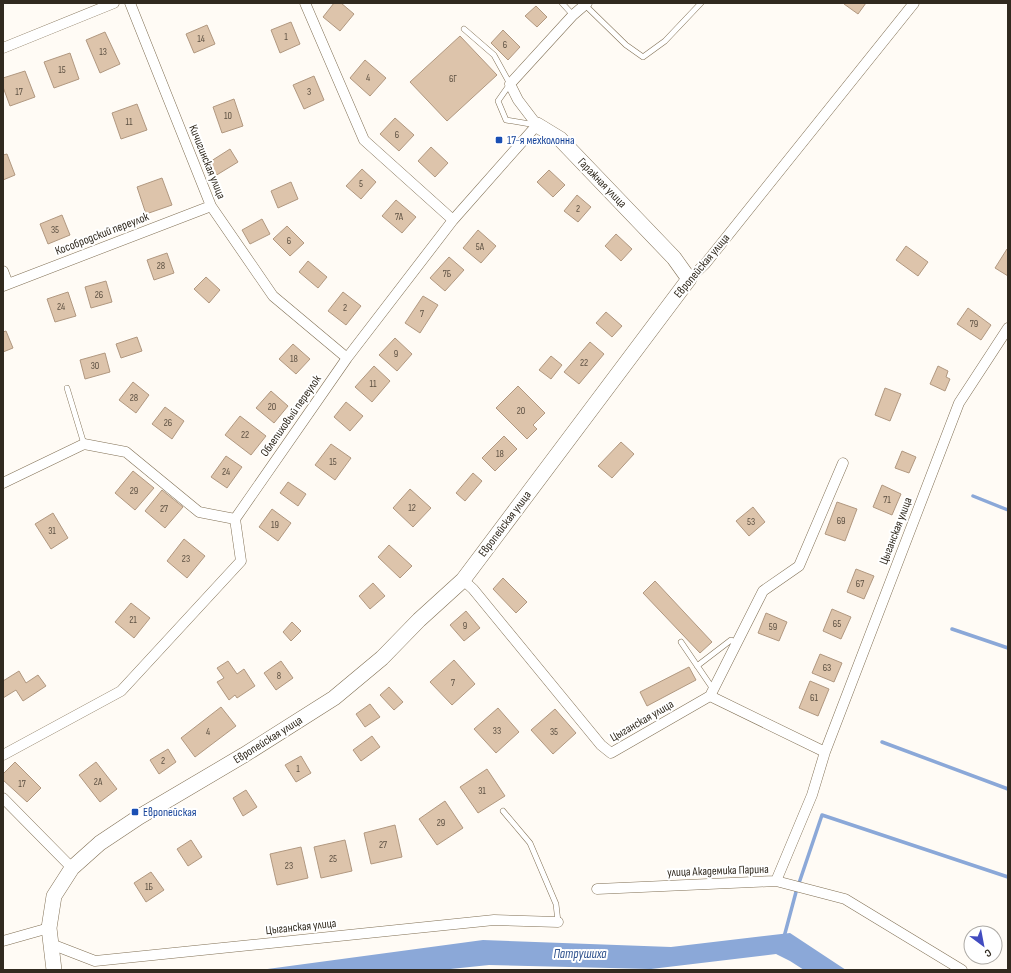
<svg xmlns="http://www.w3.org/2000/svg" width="1011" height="973" font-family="'Sofia Sans Condensed',sans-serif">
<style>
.water{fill:#8ba8d8}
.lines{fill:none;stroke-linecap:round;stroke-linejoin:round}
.stream{stroke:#8ba8d8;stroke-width:3.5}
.building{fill:#ddc4ab;stroke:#b19880}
.lane-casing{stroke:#817055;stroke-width:6}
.street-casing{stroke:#817055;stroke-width:11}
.secondary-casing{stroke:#817055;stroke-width:16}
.lane{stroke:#fff;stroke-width:5}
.street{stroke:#fff;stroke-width:10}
.secondary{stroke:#fff;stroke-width:15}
.transit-dot{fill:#1a4fb4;stroke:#fff;stroke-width:1.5}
.labels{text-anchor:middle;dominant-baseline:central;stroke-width:4;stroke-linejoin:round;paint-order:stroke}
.number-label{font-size:10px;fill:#5c5042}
.transit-label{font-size:12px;fill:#164399;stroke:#fff;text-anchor:start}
.street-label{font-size:12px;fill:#312a1f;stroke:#fff}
.water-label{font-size:13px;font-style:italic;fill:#2d508c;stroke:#fff}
</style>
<rect width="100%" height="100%" fill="#fffbf5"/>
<path class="water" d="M 790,933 L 846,970 L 804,970 L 790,961 L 776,954 L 651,969 L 489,965 L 441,970 L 260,970 L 483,940 L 671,947 Z"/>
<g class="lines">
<path class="stream" d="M 973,496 L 1008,510
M 952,629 L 1008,648
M 882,742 L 1008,789
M 784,937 L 796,892 L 822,815 L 1008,877"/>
</g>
<path class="building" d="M 334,3 L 341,3 L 354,14 L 340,31 L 323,17 Z
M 845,3 L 866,3 L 858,14 L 844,4 Z
M 536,6 L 547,17 L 537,27 L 525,16 Z
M 291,22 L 300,44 L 280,53 L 271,30 Z
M 207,25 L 215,44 L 194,53 L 186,34 Z
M 503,30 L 520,47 L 508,60 L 491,43 Z
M 105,32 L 120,64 L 100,73 L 86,40 Z
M 460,36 L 497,75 L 447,121 L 410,82 Z
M 70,53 L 79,79 L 54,88 L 44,62 Z
M 365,60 L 386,78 L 370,96 L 350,78 Z
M 25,71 L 35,97 L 10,106 L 3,87 L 3,78 Z
M 314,76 L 324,100 L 304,109 L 293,85 Z
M 234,99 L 243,126 L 222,133 L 213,107 Z
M 137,104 L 147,130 L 121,139 L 112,113 Z
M 395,118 L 414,135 L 399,151 L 380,134 Z
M 431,147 L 448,163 L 435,177 L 418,161 Z
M 230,149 L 238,162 L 215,176 L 208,163 Z
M 7,154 L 15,175 L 3,180 L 3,155 Z
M 362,169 L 376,182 L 361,199 L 346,186 Z
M 549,170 L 565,185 L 553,197 L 537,182 Z
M 162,178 L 172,205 L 146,214 L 137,187 Z
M 291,182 L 298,199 L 278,208 L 271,191 Z
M 577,195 L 591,207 L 578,222 L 564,211 Z
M 396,200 L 416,217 L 402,233 L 382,216 Z
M 62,215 L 70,235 L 48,244 L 40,224 Z
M 262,219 L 270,234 L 250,244 L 242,230 Z
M 287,226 L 304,243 L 290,256 L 273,239 Z
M 478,230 L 496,246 L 481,263 L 463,248 Z
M 616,234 L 632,249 L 621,261 L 605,246 Z
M 906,246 L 928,262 L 918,276 L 896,260 Z
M 1007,249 L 1008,250 L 1008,276 L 995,268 Z
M 167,253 L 174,273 L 154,280 L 147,260 Z
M 449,257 L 464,270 L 445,291 L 430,278 Z
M 308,261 L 327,277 L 318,288 L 299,272 Z
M 206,277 L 220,290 L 209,303 L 194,289 Z
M 106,281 L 112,302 L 91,308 L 85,287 Z
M 68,292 L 76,316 L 55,322 L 47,299 Z
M 343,292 L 361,306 L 346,325 L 328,311 Z
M 423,296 L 438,305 L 420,333 L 405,323 Z
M 968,308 L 991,325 L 981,340 L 957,324 Z
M 606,312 L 622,326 L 612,337 L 596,323 Z
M 6,331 L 13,348 L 3,352 L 3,332 Z
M 137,337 L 142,351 L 121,358 L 116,344 Z
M 395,338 L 412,354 L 397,371 L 379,355 Z
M 590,342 L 604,354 L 579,384 L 564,372 Z
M 293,344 L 310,359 L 296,374 L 279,359 Z
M 105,353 L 110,372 L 85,379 L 80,360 Z
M 551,356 L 562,365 L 551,379 L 539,370 Z
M 374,366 L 390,381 L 372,402 L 355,387 Z
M 938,366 L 948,371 L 946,377 L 950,379 L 945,391 L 930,384 Z
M 133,382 L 149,395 L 136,413 L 119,400 Z
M 518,386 L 545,413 L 533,425 L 537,429 L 527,439 L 496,408 Z
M 885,388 L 901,394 L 890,421 L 875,415 Z
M 271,391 L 288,406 L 274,423 L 256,408 Z
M 346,402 L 363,416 L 350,431 L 334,417 Z
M 165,407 L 184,421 L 172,439 L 152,424 Z
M 240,416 L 266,436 L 251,455 L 225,435 Z
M 504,436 L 517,449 L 495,471 L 482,458 Z
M 621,442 L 634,454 L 612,478 L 598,466 Z
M 331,444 L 351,458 L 335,480 L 315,465 Z
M 902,451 L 916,457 L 909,473 L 895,468 Z
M 226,456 L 242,467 L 227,488 L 211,477 Z
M 133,471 L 154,488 L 135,510 L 115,493 Z
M 473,473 L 482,481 L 465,501 L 456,493 Z
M 288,482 L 306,494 L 298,506 L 280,493 Z
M 882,485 L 901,494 L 892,515 L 873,507 Z
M 410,489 L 431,508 L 413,527 L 393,508 Z
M 162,490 L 183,507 L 165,528 L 145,511 Z
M 837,502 L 857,509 L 845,541 L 825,534 Z
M 753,507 L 765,522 L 749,536 L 736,521 Z
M 272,509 L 291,523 L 278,541 L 259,527 Z
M 53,513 L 68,538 L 51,549 L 35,524 Z
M 184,539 L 205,556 L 187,578 L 167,561 Z
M 389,545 L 412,566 L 400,578 L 378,557 Z
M 856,569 L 874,576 L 864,599 L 847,592 Z
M 503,578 L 527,602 L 516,613 L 493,589 Z
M 655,581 L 712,642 L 700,653 L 643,593 Z
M 373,583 L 385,596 L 370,609 L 359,596 Z
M 131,603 L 150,618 L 134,638 L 115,622 Z
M 832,609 L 851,617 L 841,639 L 823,631 Z
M 466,611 L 480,628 L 464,641 L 450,625 Z
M 766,613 L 787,622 L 779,641 L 758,633 Z
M 292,622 L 301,631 L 291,641 L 283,632 Z
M 820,654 L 842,663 L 834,682 L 812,673 Z
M 454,660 L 475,684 L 452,705 L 430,682 Z
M 228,661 L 237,674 L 244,669 L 255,686 L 237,698 L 235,695 L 229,700 L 217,682 L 224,678 L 217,668 Z
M 281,661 L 293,678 L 276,690 L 264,673 Z
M 689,667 L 696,680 L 647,706 L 640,692 Z
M 19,671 L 26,683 L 38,675 L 46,686 L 23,701 L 16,690 L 3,698 L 3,681 Z
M 810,681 L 829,689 L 818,716 L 799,708 Z
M 389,687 L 403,702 L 394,710 L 380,695 Z
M 370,704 L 380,717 L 365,727 L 356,714 Z
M 221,707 L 236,726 L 195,757 L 181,738 Z
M 498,708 L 519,732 L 496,753 L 474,729 Z
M 555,709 L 576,733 L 553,754 L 531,730 Z
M 372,736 L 380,747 L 361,761 L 353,750 Z
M 168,749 L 176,762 L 159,774 L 150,760 Z
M 301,756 L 311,773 L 296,782 L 285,765 Z
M 15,762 L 41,788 L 27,802 L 3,780 L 3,774 Z
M 96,762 L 117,789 L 100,802 L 79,775 Z
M 487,769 L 505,796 L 478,813 L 460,787 Z
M 246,790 L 257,807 L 243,816 L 233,798 Z
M 445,801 L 463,828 L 437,845 L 419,819 Z
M 395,825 L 402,857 L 371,864 L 364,833 Z
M 191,840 L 202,857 L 188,866 L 177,849 Z
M 345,840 L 352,871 L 321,878 L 314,847 Z
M 301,847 L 308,878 L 277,885 L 270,854 Z
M 151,872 L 164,890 L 146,902 L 134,883 Z"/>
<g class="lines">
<defs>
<path id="lane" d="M 562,3 L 573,15
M 585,5 L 626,45 L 643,57 L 665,41 L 701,3
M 464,29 L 494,55 L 510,84 L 498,101 L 506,120 L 536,125
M 67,388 L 84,444
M 681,642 L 713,689
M 697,666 L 731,640 L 737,643
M 503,811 L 530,843 L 556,904 L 558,922"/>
<path id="street" d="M 130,3 L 211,206 L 273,296 L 347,358
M 305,3 L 364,140 L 453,220
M 3,48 L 114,3
M 3,271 L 8,284
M 689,279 L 705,264 L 914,3
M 3,286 L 211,206
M 3,483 L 84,444 L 126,452 L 199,512 L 235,519 L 347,358 L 453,220 L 537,125 L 518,100 L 510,84 L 573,15 L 587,3
M 463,580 L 473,589 L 601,745 L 611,753 L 710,696 L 825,752 L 959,403 L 1008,328
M 710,696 L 763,591 L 799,566 L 843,463
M 3,755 L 121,691 L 241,561 L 235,519
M 3,798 L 72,868
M 776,881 L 812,795 L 825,752
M 597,889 L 776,881 L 845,899 L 962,970
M 3,941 L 49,928
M 51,944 L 95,961 L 494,920 L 558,922"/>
<path id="secondary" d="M 54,970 L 49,928 L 54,896 L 72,868 L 100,843 L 139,817 L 244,755 L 334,698 L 382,658 L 419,620 L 463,580 L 689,279 L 674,258 L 560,139 L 537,125"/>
</defs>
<use href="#lane" class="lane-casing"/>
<use href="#street" class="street-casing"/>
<use href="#secondary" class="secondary-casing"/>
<use href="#lane" class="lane"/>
<use href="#street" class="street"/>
<use href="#secondary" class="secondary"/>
</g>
<g class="transit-dot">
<rect x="495" y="136" width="8" height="8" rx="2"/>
<rect x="131" y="808" width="8" height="8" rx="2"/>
</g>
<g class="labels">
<g class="number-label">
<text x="286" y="37">1</text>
<text x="201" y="39">14</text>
<text x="505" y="45">6</text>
<text x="103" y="52">13</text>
<text x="62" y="70">15</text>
<text x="368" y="78">4</text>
<text x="453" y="79">6Г</text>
<text x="19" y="92">17</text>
<text x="309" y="92">3</text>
<text x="228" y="116">10</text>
<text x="129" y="122">11</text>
<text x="397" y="135">6</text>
<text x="361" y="184">5</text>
<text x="578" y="209">2</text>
<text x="399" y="217">7А</text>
<text x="55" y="230">35</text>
<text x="289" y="241">6</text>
<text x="480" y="247">5А</text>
<text x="161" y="266">28</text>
<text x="447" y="274">7Б</text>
<text x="99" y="295">26</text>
<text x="61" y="307">24</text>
<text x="345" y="308">2</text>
<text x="422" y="314">7</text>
<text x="974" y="324">79</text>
<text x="396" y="354">9</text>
<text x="294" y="359">18</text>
<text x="584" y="363">22</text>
<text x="95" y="366">30</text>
<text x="373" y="384">11</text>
<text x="134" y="398">28</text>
<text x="272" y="407">20</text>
<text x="521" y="411">20</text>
<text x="168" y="423">26</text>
<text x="245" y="435">22</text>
<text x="500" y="454">18</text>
<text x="333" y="462">15</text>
<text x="226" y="472">24</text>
<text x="134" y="491">29</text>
<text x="887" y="500">71</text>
<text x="412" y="508">12</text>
<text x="164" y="509">27</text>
<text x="841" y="521">69</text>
<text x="751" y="522">53</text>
<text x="275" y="525">19</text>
<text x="52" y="531">31</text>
<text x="186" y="559">23</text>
<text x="860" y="584">67</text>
<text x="133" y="620">21</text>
<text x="837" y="624">65</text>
<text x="465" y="626">9</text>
<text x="773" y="627">59</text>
<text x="827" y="668">63</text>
<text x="279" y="676">8</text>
<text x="453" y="683">7</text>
<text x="814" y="698">61</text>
<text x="497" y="731">33</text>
<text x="208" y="732">4</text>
<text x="554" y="732">35</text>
<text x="163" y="761">2</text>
<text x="298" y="769">1</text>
<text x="98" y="782">2А</text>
<text x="22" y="784">17</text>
<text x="482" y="791">31</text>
<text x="441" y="823">29</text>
<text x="383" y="845">27</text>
<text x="333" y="859">25</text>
<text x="289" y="866">23</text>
<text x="149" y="887">1Б</text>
</g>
<g class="transit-label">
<text x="507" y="140">17-я мехколонна</text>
<text x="143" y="812">Европейская</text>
</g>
<g class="street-label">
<text transform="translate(207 162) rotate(68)">Кичигинская улица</text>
<text transform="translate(602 183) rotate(46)">Гаражная улица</text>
<text transform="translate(102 234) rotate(-21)">Кособродский переулок</text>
<text transform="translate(702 266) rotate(-50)">Европейская улица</text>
<text transform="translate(291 416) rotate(-55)">Облепиховый переулок</text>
<text transform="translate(505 524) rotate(-53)">Европейская улица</text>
<text transform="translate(896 531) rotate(-69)">Цыганская улица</text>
<text transform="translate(642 721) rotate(-30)">Цыганская улица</text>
<text transform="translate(268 740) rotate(-32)">Европейская улица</text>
<text transform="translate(718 871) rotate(-2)">улица Академика Парина</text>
<text transform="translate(301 927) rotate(-6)">Цыганская улица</text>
</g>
<g class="water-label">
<text x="580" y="954">Патрушиха</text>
</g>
</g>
<rect width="1011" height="973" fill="none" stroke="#312a1f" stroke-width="8"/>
<g transform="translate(983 945) rotate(148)"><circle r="19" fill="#ffffff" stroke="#adaaa5"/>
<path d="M0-3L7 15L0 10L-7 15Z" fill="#424cc0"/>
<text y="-6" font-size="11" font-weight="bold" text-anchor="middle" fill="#312a1f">С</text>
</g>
</svg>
